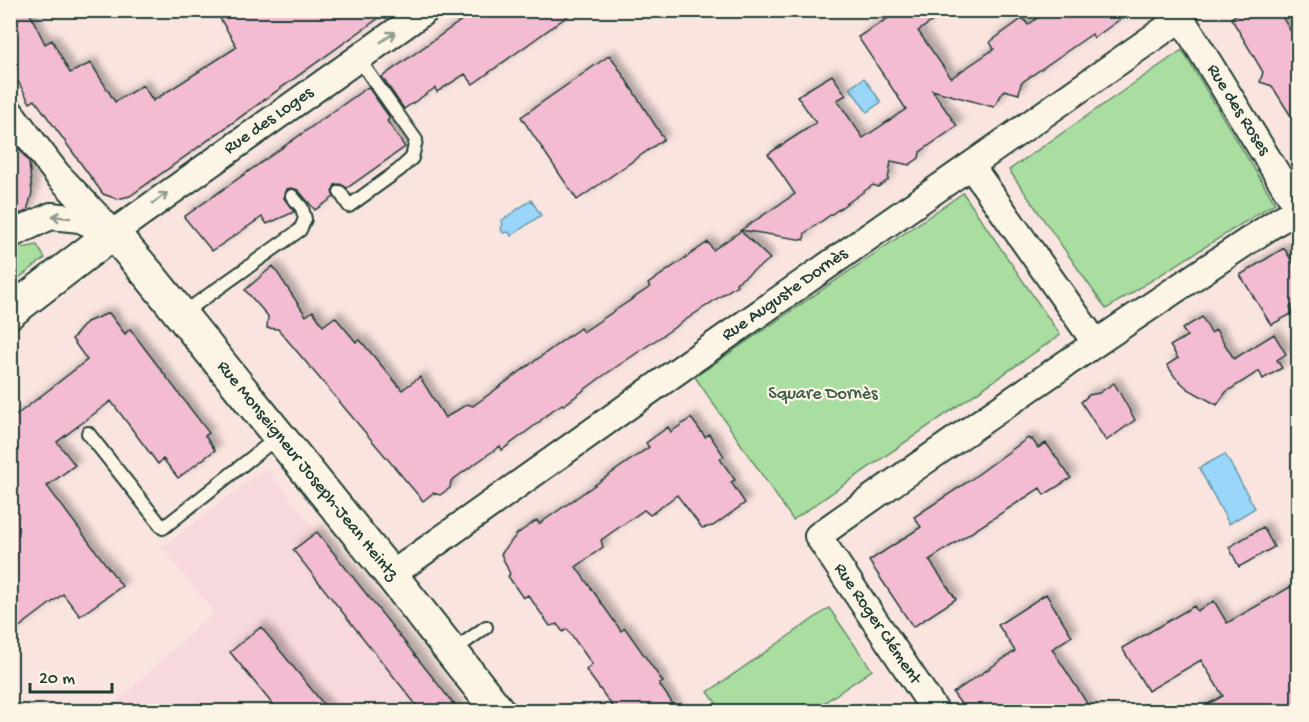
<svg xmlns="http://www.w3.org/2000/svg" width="1309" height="722" font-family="'Gochi Hand',sans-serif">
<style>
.built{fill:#f7d8dc}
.green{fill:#aadea0;stroke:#648e6a;stroke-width:1.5}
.water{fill:#99d6fa;stroke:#6899ab;stroke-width:1.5}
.building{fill:#f3bcd3;stroke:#1f3d34;stroke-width:1.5;filter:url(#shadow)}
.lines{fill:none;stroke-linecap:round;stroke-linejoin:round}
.service-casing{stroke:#1f3d34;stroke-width:16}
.minor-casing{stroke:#1f3d34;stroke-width:30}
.tertiary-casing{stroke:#1f3d34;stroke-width:36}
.service{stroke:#fcf5e5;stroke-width:12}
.minor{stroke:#fcf5e5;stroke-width:26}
.tertiary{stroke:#fcf5e5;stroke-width:32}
.oneway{stroke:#8e998c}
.labels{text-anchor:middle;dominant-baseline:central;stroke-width:4.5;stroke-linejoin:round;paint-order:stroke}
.street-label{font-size:18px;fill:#1f3d34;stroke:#fcf5e5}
.park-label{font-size:18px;fill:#3b5d4a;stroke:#fcf5e5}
</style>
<defs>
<filter id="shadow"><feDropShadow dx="5.5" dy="-5.5" stdDeviation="3" flood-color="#0004"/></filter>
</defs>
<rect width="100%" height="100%" fill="#f9e4e0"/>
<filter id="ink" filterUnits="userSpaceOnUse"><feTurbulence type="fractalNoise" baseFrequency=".0167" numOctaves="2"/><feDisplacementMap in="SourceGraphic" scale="12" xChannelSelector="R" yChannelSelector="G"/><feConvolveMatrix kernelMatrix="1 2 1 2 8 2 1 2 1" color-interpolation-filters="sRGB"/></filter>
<g filter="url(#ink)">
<path class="built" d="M 266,468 L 460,711 L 106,712 L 214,612 L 162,548 Z"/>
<path class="green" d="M 1182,50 L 1275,203 L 1106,309 L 1009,170 Z
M 963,193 L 1060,335 L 793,520 L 695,377 Z
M 37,245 L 45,258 L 11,284 L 11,250 Z
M 829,608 L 872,670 L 812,711 L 722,711 L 708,692 Z"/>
<path class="water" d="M 864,78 L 881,102 L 867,112 L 850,88 Z
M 531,200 L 541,215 L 511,236 L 509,232 L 503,233 L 501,229 L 503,224 L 501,221 Z
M 1225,454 L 1255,508 L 1229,524 L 1199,468 Z"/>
<path class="building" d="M 10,10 L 28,10 L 45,44 L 52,40 L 70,73 L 91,63 L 115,102 L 143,85 L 153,101 L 237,47 L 215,10 L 390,10 L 130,196 L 117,199 L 103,194 L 35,100 L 30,103 L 10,67 Z
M 476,10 L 576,10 L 473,84 L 465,74 L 437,92 L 435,88 L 404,109 L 382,77 Z
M 901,10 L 949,10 L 918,31 L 951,78 L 994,49 L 990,42 L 1023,18 L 1028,25 L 1048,10 L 1133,10 L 1094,38 L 1092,34 L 1021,83 L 1019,94 L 1004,90 L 994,107 L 932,90 L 957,126 L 920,152 L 919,158 L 909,165 L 891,161 L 888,180 L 878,187 L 873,185 L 805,233 L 804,240 L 741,230 L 795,194 L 768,154 L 816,123 L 797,96 L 832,75 L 846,95 L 837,100 L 863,138 L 906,109 L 858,37 Z
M 1244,10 L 1278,10 L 1299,45 L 1299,129 L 1272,86 L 1260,82 L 1263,72 L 1231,18 Z
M 610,55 L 664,139 L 577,200 L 521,117 Z
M 368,87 L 390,118 L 387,121 L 405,147 L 347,188 L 340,184 L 335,185 L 332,192 L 334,197 L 315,210 L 298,190 L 291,188 L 287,189 L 284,198 L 294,212 L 267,224 L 262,217 L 212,251 L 184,217 Z
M 10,137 L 29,162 L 32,193 L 27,211 L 10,218 Z
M 741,231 L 770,259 L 736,283 L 737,285 L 600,378 L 564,405 L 562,404 L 550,412 L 538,423 L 502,450 L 500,446 L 451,481 L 450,488 L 440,495 L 433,493 L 423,501 L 278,329 L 267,328 L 268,316 L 245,290 L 273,266 L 306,316 L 313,311 L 323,326 L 335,317 L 356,342 L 360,340 L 402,390 L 420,377 L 445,418 L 467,404 L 473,406 L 580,328 L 583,332 L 650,287 L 648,284 L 708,242 L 713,250 Z
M 1284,248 L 1299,273 L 1299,302 L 1290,307 L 1293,313 L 1271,325 L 1240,275 Z
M 109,313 L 125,334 L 130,329 L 209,433 L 205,436 L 215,450 L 178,478 L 163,459 L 158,464 L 111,401 L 57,442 L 75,465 L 47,486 L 122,586 L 80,616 L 63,594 L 10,634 L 10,420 L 87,360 L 72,339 L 87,322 Z
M 1202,317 L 1211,333 L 1216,330 L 1234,359 L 1274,334 L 1286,354 L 1277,360 L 1282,368 L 1263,379 L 1259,371 L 1226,392 L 1217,405 L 1188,389 L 1175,377 L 1167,365 L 1178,358 L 1170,346 L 1187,336 L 1182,329 Z
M 1114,383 L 1135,420 L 1106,441 L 1081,402 L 1089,395 L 1099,393 Z
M 691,418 L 705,437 L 709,434 L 724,456 L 720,459 L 735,480 L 731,482 L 745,503 L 713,526 L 702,528 L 677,495 L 650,515 L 644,510 L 601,540 L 603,547 L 576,567 L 621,631 L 625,628 L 663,682 L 659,684 L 678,711 L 616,711 L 586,670 L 592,664 L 567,629 L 563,632 L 557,624 L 550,626 L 528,595 L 523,598 L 508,576 L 510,574 L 501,554 L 517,534 L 537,520 L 539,524 L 649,447 L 646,443 L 668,427 L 671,432 Z
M 1028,438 L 1030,440 L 1032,439 L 1038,448 L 1046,443 L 1071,478 L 1044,495 L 1040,488 L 929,560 L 956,599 L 913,627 L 869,561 L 921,527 L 914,517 L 966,483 Z
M 1263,527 L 1274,547 L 1239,567 L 1229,547 Z
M 317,532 L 430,674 L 459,711 L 421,711 L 293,550 Z
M 1299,582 L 1299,711 L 1195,711 L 1223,696 L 1201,660 L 1148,691 L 1122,648 L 1194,606 L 1197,611 L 1214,601 L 1227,623 Z
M 1046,594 L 1072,636 L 1052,649 L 1092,711 L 966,711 L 953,693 L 1015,651 L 998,625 Z
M 261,627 L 329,711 L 278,711 L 230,652 Z"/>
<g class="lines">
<defs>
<path id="service" d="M 340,192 L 349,206 L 399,170 L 412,158 L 416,140 L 358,58
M 182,314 L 300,230 L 305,219 L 302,208 L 292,196
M 88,433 L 163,528 L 279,436
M 453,651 L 486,627"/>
<path id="minor" d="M 1179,10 L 1181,18 L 1298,208
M 10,112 L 57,174 L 113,233
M 971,166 L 1095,342
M 113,233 L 426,10
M 10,235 L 51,216 L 80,219 L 107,231
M 391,575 L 690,362 L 1181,18
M 936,712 L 818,536 C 970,428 1123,324 1278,221 L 1298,210"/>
<path id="tertiary" d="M 10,312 L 113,233 L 149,275 L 391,575 L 499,712"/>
</defs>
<use href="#service" class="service-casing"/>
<use href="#minor" class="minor-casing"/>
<use href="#tertiary" class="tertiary-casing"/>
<use href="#service" class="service"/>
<use href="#minor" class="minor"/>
<use href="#tertiary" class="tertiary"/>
</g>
<defs><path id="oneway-shaft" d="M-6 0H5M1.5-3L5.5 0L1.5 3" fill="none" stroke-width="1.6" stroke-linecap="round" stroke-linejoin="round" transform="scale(1.5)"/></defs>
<g class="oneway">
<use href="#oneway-shaft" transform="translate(388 37) rotate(-35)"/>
<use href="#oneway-shaft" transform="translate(160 198) rotate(-35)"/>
<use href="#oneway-shaft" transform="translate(61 217) rotate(-174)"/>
</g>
</g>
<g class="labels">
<g class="street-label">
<text transform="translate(1238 110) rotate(58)">Rue des Roses</text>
<text transform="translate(269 121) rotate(-35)">Rue des Loges</text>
<text transform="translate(785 295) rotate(-35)">Rue Auguste Dornès</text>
<text transform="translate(307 471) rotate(51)">Rue Monseigneur Joseph-Jean Heintz</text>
<text transform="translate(877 624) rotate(56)">Rue Roger Clément</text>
</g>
<g class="park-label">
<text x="823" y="394">Square Dornès</text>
</g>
</g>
<rect width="1309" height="722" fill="none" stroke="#fcf5e5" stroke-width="36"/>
<rect x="18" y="18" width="1273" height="686" fill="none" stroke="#1f3d34" stroke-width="2" filter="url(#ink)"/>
<path d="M30 683v9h82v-9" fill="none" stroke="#1f3d34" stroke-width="3"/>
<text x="39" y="683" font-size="18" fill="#1f3d34" stroke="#fcf5e5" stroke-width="4.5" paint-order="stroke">20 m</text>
</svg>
